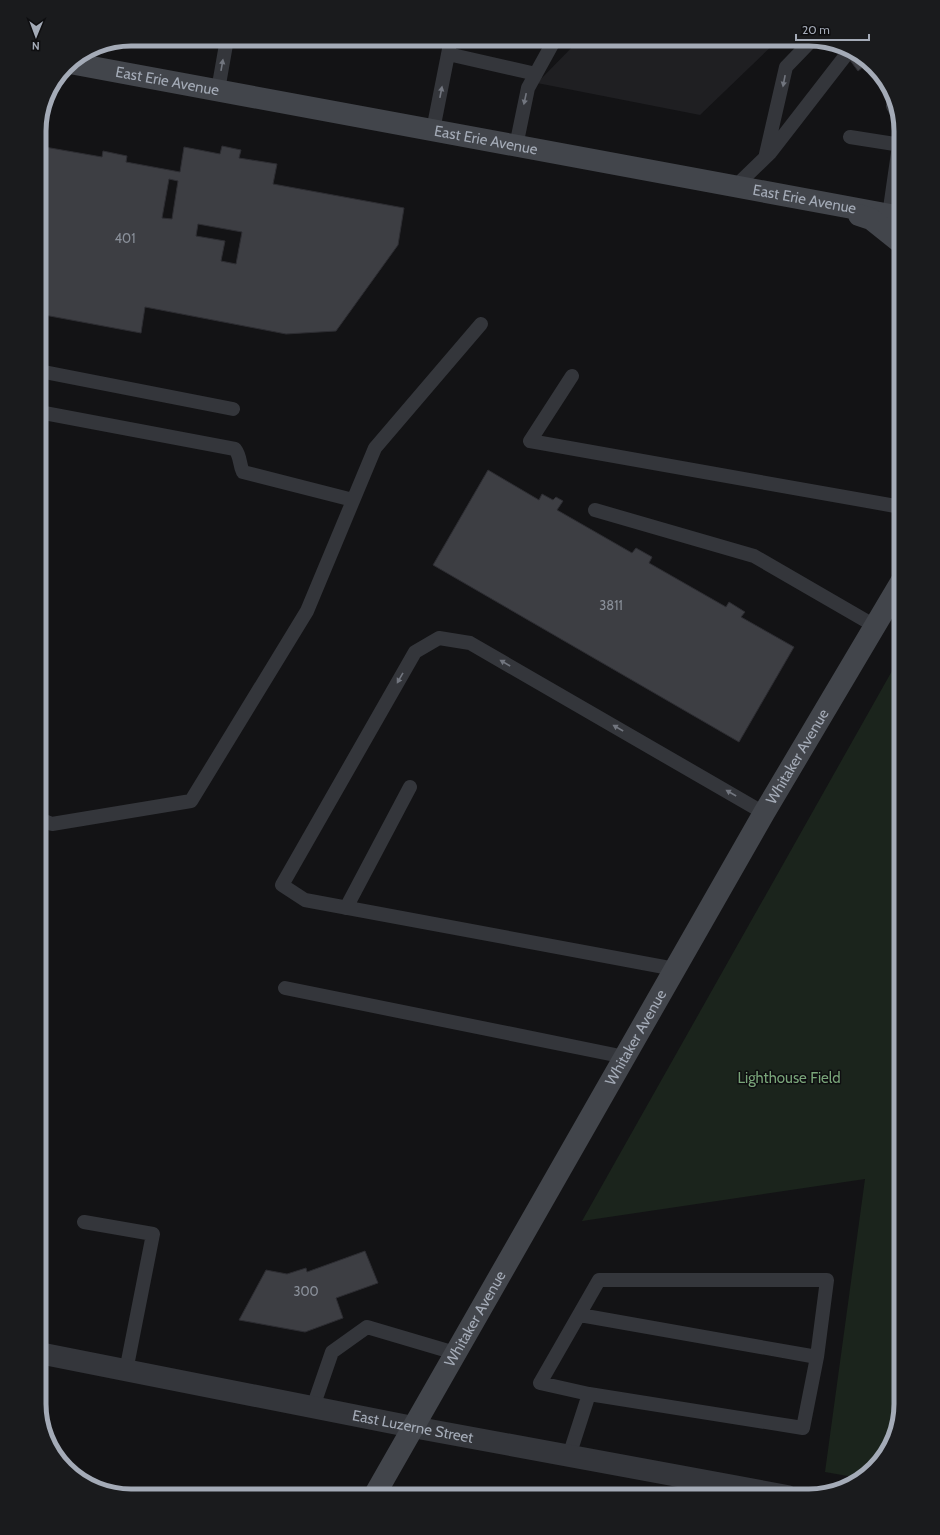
<svg xmlns="http://www.w3.org/2000/svg" width="940" height="1535" font-family="Cabin,sans-serif">
<style>
.built{fill:#1f1f22}
.green{fill:#1b241c}
.building{fill:#3d3e43;stroke:#2d2d32;fill-rule:evenodd}
.lines{fill:none;stroke-linecap:round;stroke-linejoin:round}
.service{stroke:#34363b;stroke-width:14}
.minor{stroke:#34363b;stroke-width:22}
.secondary{stroke:#42454b;stroke-width:22}
.oneway{fill:#72767f}
.labels{text-anchor:middle;dominant-baseline:central;stroke-width:3;stroke-linejoin:round;paint-order:stroke}
.number-label{font-size:13px;fill:#8a909a}
.street-label{font-size:15px;fill:#a4abb7;stroke:#0e0e10}
.park-label{font-size:15px;fill:#79a479;stroke:#0e0e10}
.rim{fill:none;stroke:#a4abb7;stroke-width:5}
</style>
<rect width="100%" height="100%" fill="#131315"/>
<path class="built" d="M 580,39 L 779,39 L 700,115 L 537,83 Z
M 468,1487 L 520,1496 L 463,1496 Z"/>
<path class="green" d="M 901,655 L 901,1404 L 889,1450 L 859,1478 L 825,1472 L 865,1179 L 582,1221 Z"/>
<path class="building" d="M 841,48 L 860,54 L 868,63 L 858,71 Z
M 39,146 L 102,157 L 103,151 L 127,156 L 126,162 L 180,172 L 184,147 L 220,154 L 222,146 L 241,150 L 239,158 L 277,164 L 273,184 L 404,208 L 398,245 L 336,331 L 286,334 L 145,307 L 141,333 L 39,314 ZM 169,179 L 178,181 L 172,219 L 162,218 ZM 198,224 L 242,232 L 236,264 L 221,261 L 225,241 L 196,236 Z
M 488,470 L 539,500 L 542,494 L 553,500 L 556,497 L 563,501 L 557,510 L 632,553 L 636,548 L 652,557 L 649,563 L 726,607 L 729,602 L 745,612 L 741,617 L 794,647 L 739,742 L 433,565 Z
M 365,1251 L 378,1283 L 336,1298 L 343,1318 L 305,1332 L 239,1320 L 266,1270 L 287,1274 L 306,1268 L 307,1272 Z
M 527,1492 L 547,1496 L 527,1496 Z"/>
<g class="lines">
<path class="service" d="M 448,54 L 536,74
M 218,90 L 227,39
M 894,102 L 893,106 L 897,113
M 433,130 L 451,39
M 850,137 L 901,145
M 516,146 L 528,88 L 555,39
M 766,154 L 786,67 L 813,39
M 740,188 L 741,181 L 770,153 L 846,55
M 889,215 L 901,132
M 39,371 L 233,409
M 572,376 L 530,441 L 901,507
M 39,412 L 235,449 C 241,457 239,464 243,472 L 353,500
M 595,510 L 754,556 L 875,626
M 39,819 L 52,824 L 191,801 L 307,611 L 375,448 L 481,324
M 346,908 L 410,787
M 675,969 L 305,900 L 282,885 L 415,652 L 439,638 L 470,643 L 764,813
M 285,988 L 625,1057
M 84,1222 L 153,1234 L 126,1371
M 580,1315 L 817,1357
M 313,1407 L 332,1352 L 367,1327 L 455,1353
M 569,1456 L 589,1394 L 540,1383 L 599,1280 L 827,1280 L 817,1357 L 803,1428 L 589,1394"/>
<path class="minor" id="s1" d="M 39,1353 L 413,1427 L 787,1496"/>
<g class="secondary">
<path id="s2" d="M 70,63 L 901,217"/>
<path d="M 859,215 L 871,219 L 901,243"/>
<path id="s3" d="M 374,1496 L 764,813 L 901,582"/>
</g>
</g>
<defs><path id="oneway-solid" d="M-6-.8H1V-3.2L6.5 0L1 3.2V.8H-6Z"/></defs>
<g class="oneway">
<use href="#oneway-solid" transform="translate(222 65) rotate(-80)"/>
<use href="#oneway-solid" transform="translate(784 81) rotate(101)"/>
<use href="#oneway-solid" transform="translate(441 92) rotate(-79)"/>
<use href="#oneway-solid" transform="translate(525 99) rotate(102)"/>
<use href="#oneway-solid" transform="translate(505 663) rotate(-150)"/>
<use href="#oneway-solid" transform="translate(400 678) rotate(120)"/>
<use href="#oneway-solid" transform="translate(618 728) rotate(-150)"/>
<use href="#oneway-solid" transform="translate(731 793) rotate(-150)"/>
</g>
<g class="labels">
<g class="number-label">
<text x="125" y="238">401</text>
<text x="611" y="605">3811</text>
<text x="306" y="1291">300</text>
</g>
<g class="street-label">
<text stroke="none"><textPath href="#s2" startOffset="99">East Erie Avenue</textPath></text>
<text stroke="none"><textPath href="#s2" startOffset="423">East Erie Avenue</textPath></text>
<text stroke="none"><textPath href="#s2" startOffset="747">East Erie Avenue</textPath></text>
<text stroke="none"><textPath href="#s3" startOffset="852">Whitaker Avenue</textPath></text>
<text stroke="none"><textPath href="#s3" startOffset="528">Whitaker Avenue</textPath></text>
<text stroke="none"><textPath href="#s3" startOffset="204">Whitaker Avenue</textPath></text>
<text stroke="none"><textPath href="#s1" startOffset="381">East Luzerne Street</textPath></text>
</g>
<g class="park-label">
<text x="789" y="1078">Lighthouse Field</text>
</g>
</g>
<path d="M0 0H940V1535H0ZM131 46H809A85 85 0 0 1 894 131V1404A85 85 0 0 1 809 1489H131A85 85 0 0 1 46 1404V131A85 85 0 0 1 131 46Z" fill="#1a1b1d" fill-rule="evenodd"/>
<path class="rim" d="M131 46H809A85 85 0 0 1 894 131V1404A85 85 0 0 1 809 1489H131A85 85 0 0 1 46 1404V131A85 85 0 0 1 131 46Z"/>
<g transform="translate(36 36) rotate(181)" stroke="#0e0e10" stroke-width="3" paint-order="stroke">
<path d="M0-3L7 15L0 10L-7 15Z" fill="#a4abb7"/>
<text y="-6" font-size="11" font-weight="bold" text-anchor="middle" fill="#a4abb7">N</text>
</g>
<path d="M796 34v6h73v-6" fill="none" stroke="#a4abb7" stroke-width="2"/>
<text x="802" y="34" font-size="12" fill="#a4abb7" stroke="#0e0e10" stroke-width="3" paint-order="stroke">20 m</text>
</svg>
